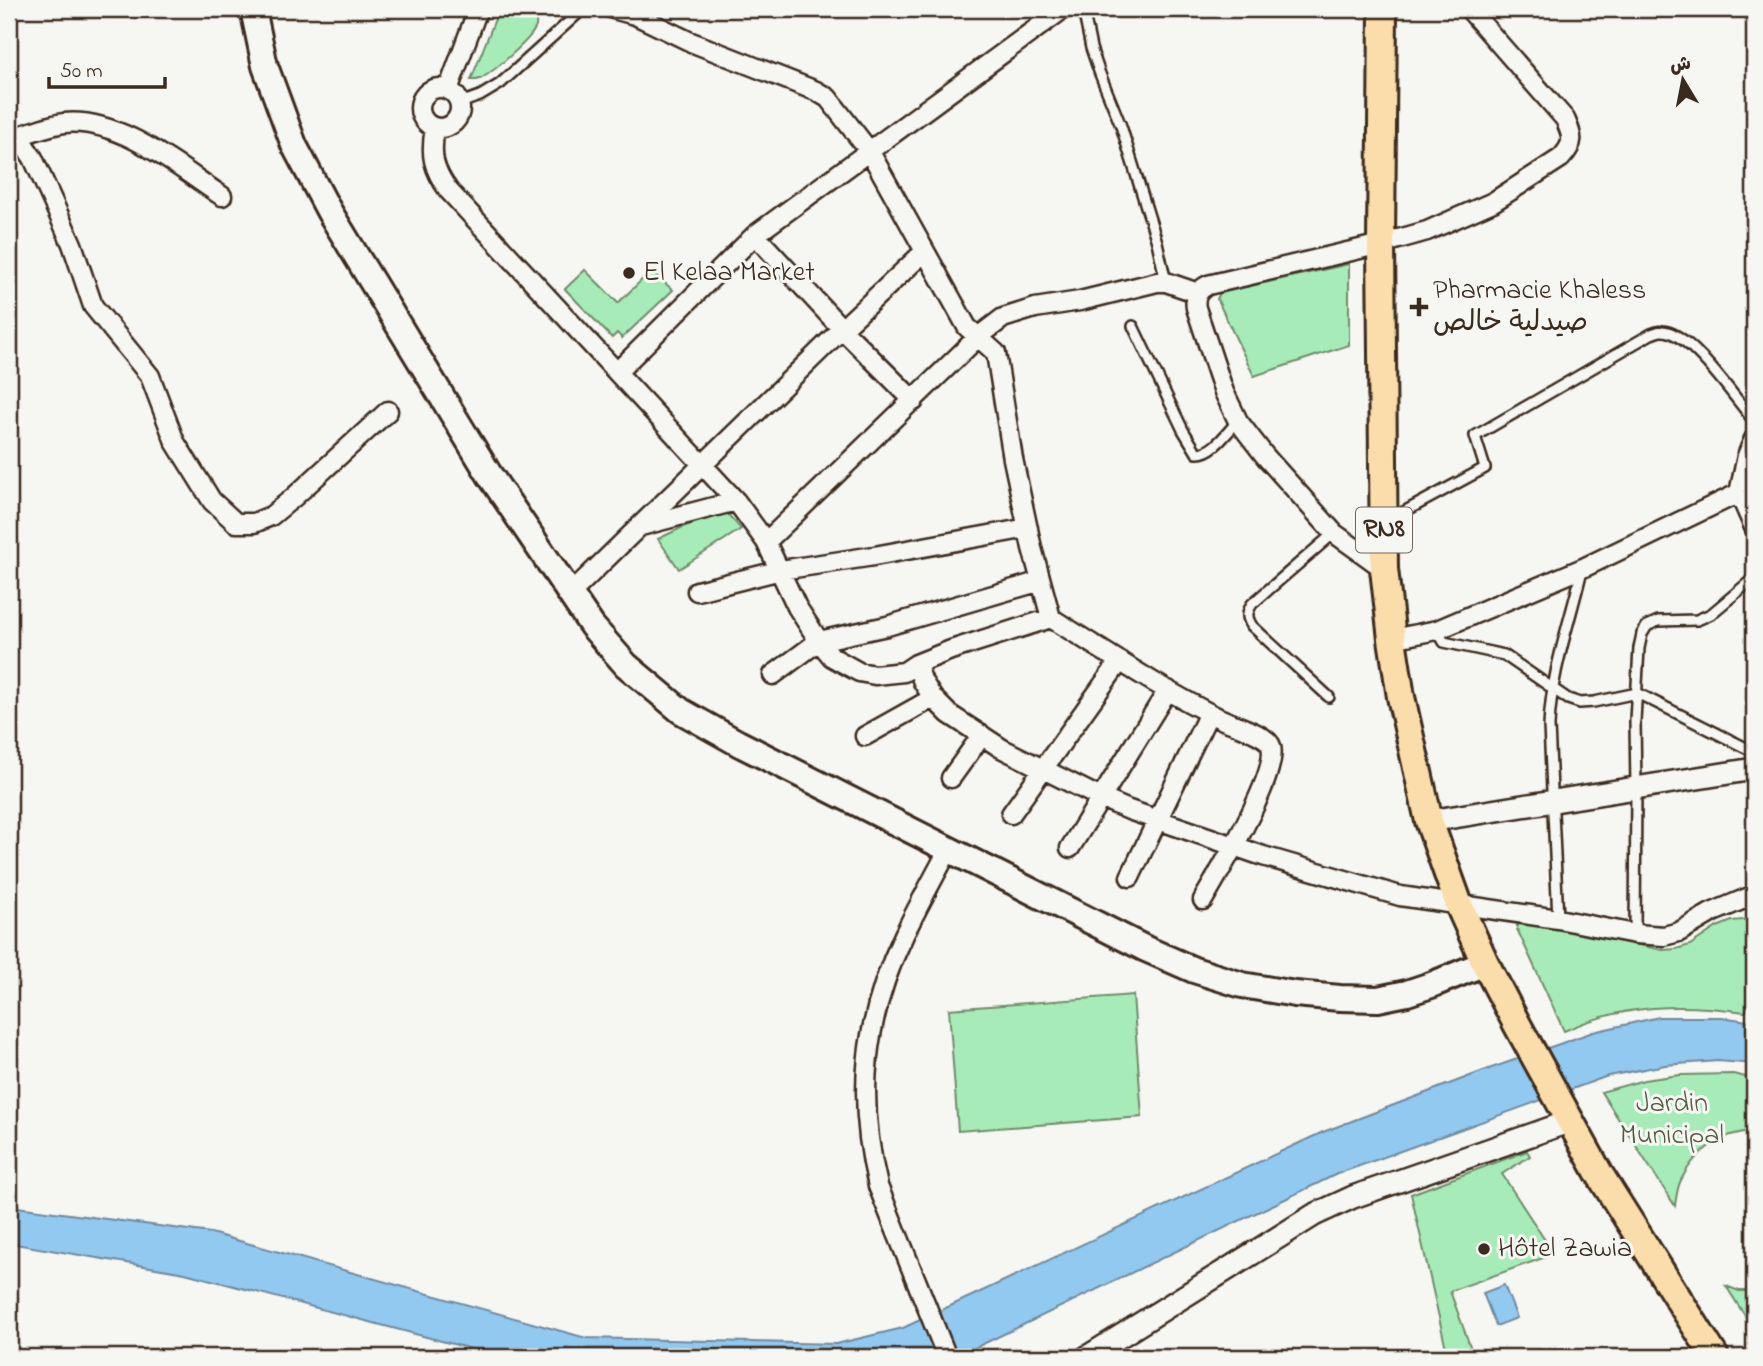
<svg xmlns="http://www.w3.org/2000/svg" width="1763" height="1366" font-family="'Indie Flower','Playpen Sans Arabic',sans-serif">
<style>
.green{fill:#a7ecb8;stroke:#718b6b;stroke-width:2}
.water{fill:#92c9f1;stroke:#6f899d;stroke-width:2}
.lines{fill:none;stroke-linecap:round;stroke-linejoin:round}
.service-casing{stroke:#3b2a1e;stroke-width:14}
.minor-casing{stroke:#3b2a1e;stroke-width:23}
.tertiary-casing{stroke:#3b2a1e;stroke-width:26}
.secondary-casing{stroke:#3b2a1e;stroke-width:30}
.primary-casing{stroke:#3b2a1e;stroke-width:32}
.service{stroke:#f6f6f2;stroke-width:9}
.minor{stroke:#f6f6f2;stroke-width:18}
.tertiary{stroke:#f6f6f2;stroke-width:21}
.secondary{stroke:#f6f6f2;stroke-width:24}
.primary{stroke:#fbddab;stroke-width:26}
.poi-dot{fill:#3b2a1e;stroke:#f6f6f2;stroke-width:2.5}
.labels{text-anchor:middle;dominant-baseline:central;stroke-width:6;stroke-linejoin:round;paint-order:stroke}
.shield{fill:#f6f6f2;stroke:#73675e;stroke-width:2}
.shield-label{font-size:26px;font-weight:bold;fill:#3b2a1e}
.poi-label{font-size:28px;fill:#3b2a1e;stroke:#f6f6f2;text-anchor:start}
.park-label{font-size:28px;fill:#565a44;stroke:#f6f6f2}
</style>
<rect width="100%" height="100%" fill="#f6f6f2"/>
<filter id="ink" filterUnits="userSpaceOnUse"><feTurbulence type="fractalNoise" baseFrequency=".0143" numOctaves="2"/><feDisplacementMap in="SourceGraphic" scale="14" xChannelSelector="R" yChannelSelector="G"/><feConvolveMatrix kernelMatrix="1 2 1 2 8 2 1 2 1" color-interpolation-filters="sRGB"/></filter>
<g filter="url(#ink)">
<path class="green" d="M 499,9 L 533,9 C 535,14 537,20 536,26 C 533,38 494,71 482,78 C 476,81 477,80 471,80 Z
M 1349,264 L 1349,345 L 1254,376 L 1217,299 L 1220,293 Z
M 585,270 L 618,303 L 651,271 L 673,290 L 622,338 L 617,333 L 612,338 L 565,289 Z
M 726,512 L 741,529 L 679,569 L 658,539 L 683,527 Z
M 1754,919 L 1754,1001 L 1745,1012 C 1682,1003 1623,1004 1564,1031 L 1517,929 L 1517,925 L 1519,922 L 1524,922 L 1663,950 L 1676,949 L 1690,945 L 1717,927 L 1732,921 Z
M 1133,995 L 1142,1117 L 958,1131 L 949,1009 Z
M 1733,1074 L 1754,1079 L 1754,1131 C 1722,1132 1695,1151 1681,1180 C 1677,1188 1676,1198 1675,1206 L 1601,1092 L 1644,1080 L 1680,1075 Z
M 1527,1151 L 1530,1156 L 1502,1174 L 1552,1251 L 1549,1256 L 1450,1291 L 1474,1357 L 1448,1357 L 1411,1194 Z
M 1726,1286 L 1739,1291 L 1754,1291 L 1754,1330 Z"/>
<path class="water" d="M 1659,1017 L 1722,1017 L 1754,1022 L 1754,1064 L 1718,1061 L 1665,1065 L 1608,1076 L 1337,1174 L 956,1357 L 502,1357 L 185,1273 L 9,1243 L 9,1206 L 17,1207 L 211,1233 L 586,1338 L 836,1344 L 903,1328 L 1323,1132 L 1486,1070 L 1593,1032 Z
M 1504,1285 L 1517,1318 L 1496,1326 L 1483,1293 Z"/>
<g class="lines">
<defs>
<path id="service" d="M 1083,9 L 1091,48 L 1100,74 L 1121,126 L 1157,242 L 1166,282
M 460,103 L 480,96 L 500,84 L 583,9
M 1133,326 L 1183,430 L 1197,453 C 1213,454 1227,432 1238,421
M 1387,521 L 1485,468 L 1475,436 L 1651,334 C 1655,333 1658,331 1662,331 C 1689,330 1737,401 1754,421
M 1437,630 L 1444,642 L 1504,655 L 1568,699 L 1580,703 L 1594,702 L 1637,693 L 1754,752
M 1329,697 L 1252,626 C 1246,617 1247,612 1252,604 L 1334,533
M 1558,919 L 1549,726 C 1551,672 1570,622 1582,570
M 1635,934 L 1636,788 L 1635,721 L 1639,648 L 1642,634 L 1647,626 L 1658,621 L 1697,620 L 1711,614 L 1754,578"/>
<path id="minor" d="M 613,9 L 635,15 L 691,42 L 816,91 L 828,98 L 870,152 L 967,327 L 996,353 L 1013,459 L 1032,548 L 1051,618 C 1107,653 1162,690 1221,719 C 1232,724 1268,735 1271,746 C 1279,775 1219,872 1203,900
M420 108a20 20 0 1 1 40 0a20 20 0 1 1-40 0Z
M 448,90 L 478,9
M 435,128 C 430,155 433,169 449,191 L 736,501 L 766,542 L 797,607 L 819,641 L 832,657 L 859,672 L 875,675 L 904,672 L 916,664 L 923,682 L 933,698 L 949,714 L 1001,748 L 1101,798 L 1129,810 L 1263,856 L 1400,896 L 1558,919 L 1635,934 L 1664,936 L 1679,932 L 1711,913 L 1754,895
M 9,131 L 18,136 L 33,158 L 72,244 L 93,306 L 150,376 L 175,442 L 212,501 L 236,523 L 254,523 L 271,516 L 294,497 L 388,411
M 18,136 C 32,132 49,125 64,123 C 119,117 178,167 222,196
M 755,235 L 842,329 L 914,401
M 617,372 L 755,235 L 1063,9
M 1754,439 L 1747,456 L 1739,493 L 1754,527
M 641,526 L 736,501
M 766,542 L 978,337 L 1003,318 L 1035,308 L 1080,301 L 1157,282 L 1166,282 L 1198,293
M 1384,569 L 1334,533 L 1265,456 L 1238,421 L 1224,392 L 1196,308 C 1194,297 1198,290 1208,285 L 1381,244 L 1427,231 L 1493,202 L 1561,158 C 1575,143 1573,137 1565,119 L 1469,9
M 697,591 L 781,570 L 874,556 L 1028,528
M 571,593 L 842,329 L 924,252
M 1392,639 L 1437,630 L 1583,568 L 1739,493
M 916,664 L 951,650 L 1051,618
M 773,675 L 819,641 L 887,626 L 1041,581
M 865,736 L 933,698
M 951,778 L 982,735
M 1011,814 L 1120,661
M 1070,848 L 1168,690
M 1130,877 L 1209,713
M 947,1357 L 878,1186 C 856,1096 864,1019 904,935 C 918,906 934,877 949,849"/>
<path id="tertiary" d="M 1429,821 L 1754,769
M 1087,1357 L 1314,1215 L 1353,1197 L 1571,1121"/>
<path id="secondary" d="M 253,9 L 265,66 L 294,145 L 329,211 L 489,474 L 592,626 L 626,665 L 681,711 L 738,743 L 1146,949 L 1194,970 L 1242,985 L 1295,994 L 1340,998 L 1378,999 L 1407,993 L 1431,985 L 1485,963"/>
<path id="primary" d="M 1383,9 L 1381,244 L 1384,569 L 1392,639 L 1401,697 L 1429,821 L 1459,905 L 1485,963 L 1519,1028 L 1600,1175 L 1715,1357"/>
</defs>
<use href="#service" class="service-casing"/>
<use href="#minor" class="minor-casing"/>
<use href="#tertiary" class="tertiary-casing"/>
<use href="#secondary" class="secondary-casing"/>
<use href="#primary" class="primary-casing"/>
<use href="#service" class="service"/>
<use href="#minor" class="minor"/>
<use href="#tertiary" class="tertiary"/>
<use href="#secondary" class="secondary"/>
<use href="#primary" class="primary"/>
</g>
</g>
<g class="poi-dot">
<circle cx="629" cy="273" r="7"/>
<path d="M1415.5 296.5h7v7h7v7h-7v7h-7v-7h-7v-7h7z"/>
<circle cx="1484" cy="1249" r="7"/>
</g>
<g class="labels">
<rect class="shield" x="1356" y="507.5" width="56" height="45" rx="5"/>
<g class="shield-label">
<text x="1384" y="530">RN8</text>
</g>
<g class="poi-label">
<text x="643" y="273">El Kelaa Market</text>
<text x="1433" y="291">Pharmacie Khaless<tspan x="1433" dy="32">صيدلية خالص</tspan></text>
<text x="1498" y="1249">Hôtel Zawia</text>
</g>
<g class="park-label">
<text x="1672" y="1104">Jardin<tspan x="1672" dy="32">Municipal</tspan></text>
</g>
</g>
<rect width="1763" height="1366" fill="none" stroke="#f6f6f2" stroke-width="35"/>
<rect x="18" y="18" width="1728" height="1331" fill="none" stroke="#3b2a1e" stroke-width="2.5" filter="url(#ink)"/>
<g transform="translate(1683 80) rotate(350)" stroke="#f6f6f2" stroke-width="5" paint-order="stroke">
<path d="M0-5L12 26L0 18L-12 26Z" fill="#3b2a1e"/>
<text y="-10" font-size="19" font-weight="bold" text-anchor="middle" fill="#3b2a1e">ش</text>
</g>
<path d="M49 77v10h116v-10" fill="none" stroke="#3b2a1e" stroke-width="3.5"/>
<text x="60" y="77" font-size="21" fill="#3b2a1e" stroke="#f6f6f2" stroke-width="5" paint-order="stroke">50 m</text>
</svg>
